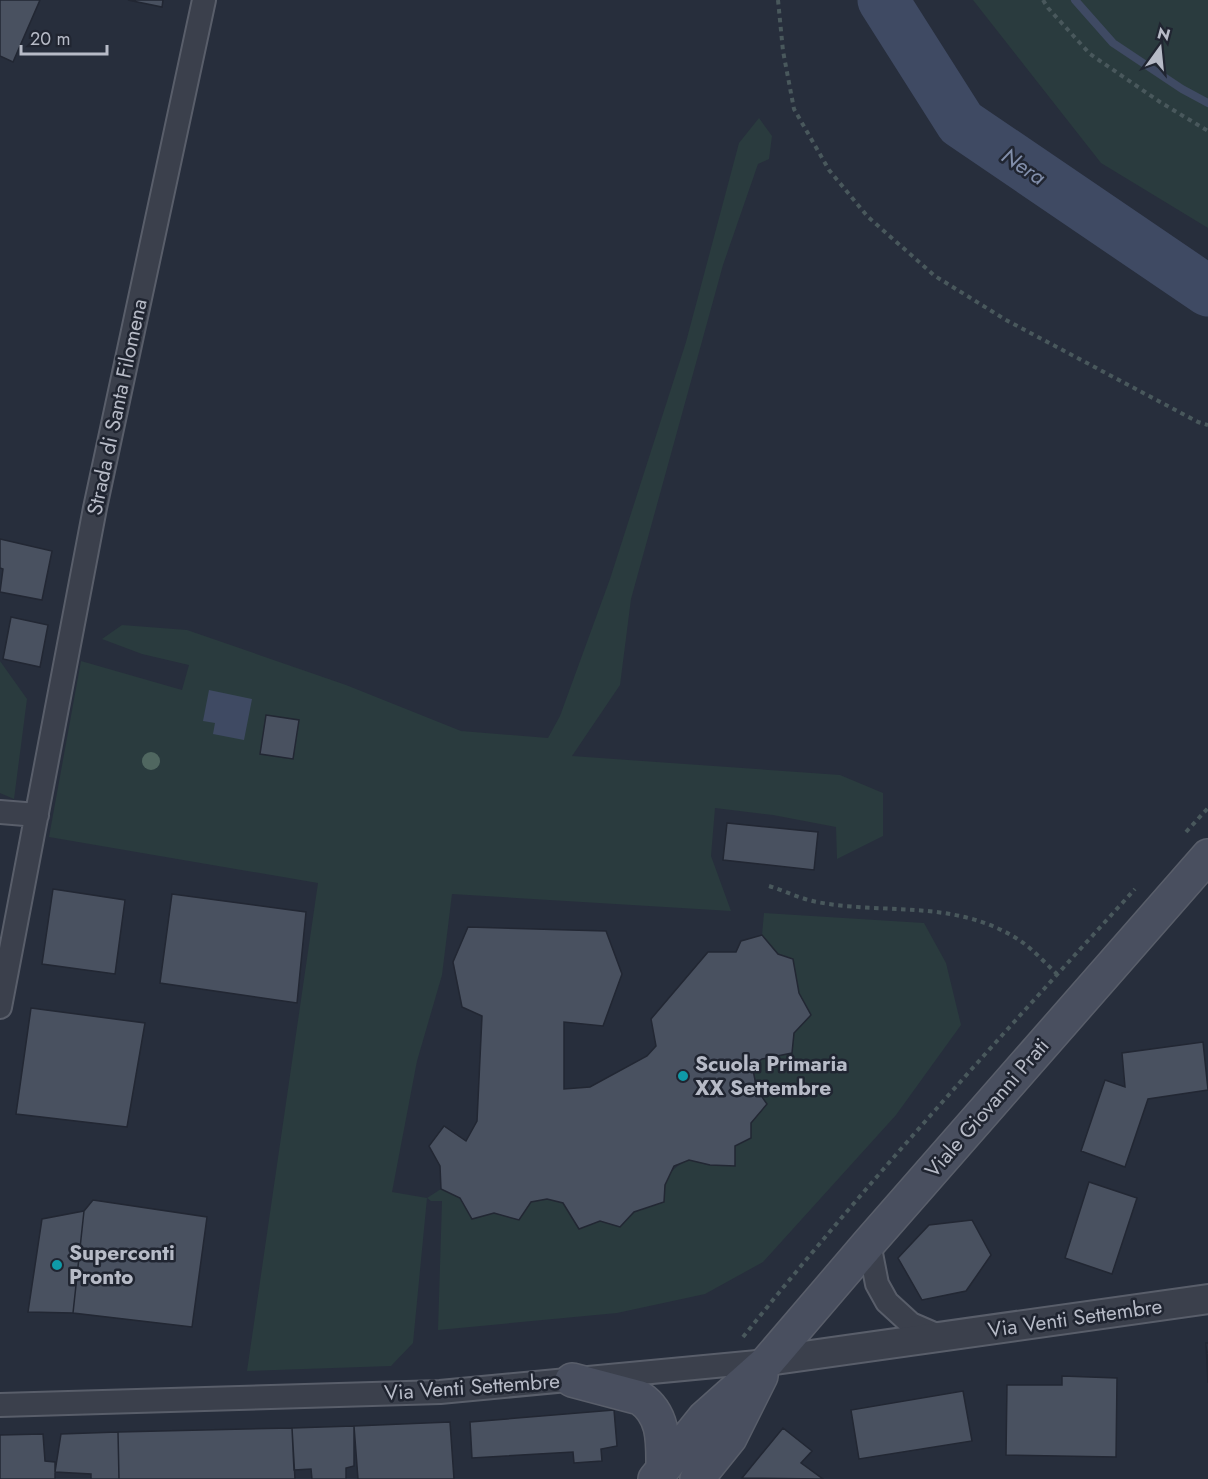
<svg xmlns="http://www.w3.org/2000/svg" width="1208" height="1479" font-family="Jost,sans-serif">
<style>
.green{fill:#2a3b3e}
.water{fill:#3f4a63}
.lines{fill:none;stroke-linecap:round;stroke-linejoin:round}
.stream{stroke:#3f4a63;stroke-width:8}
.river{stroke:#3f4a63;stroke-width:51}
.building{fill:#495160;stroke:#222733;stroke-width:1.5}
.minor-casing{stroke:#595e6a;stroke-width:26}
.tertiary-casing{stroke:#595e6a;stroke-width:32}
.secondary-casing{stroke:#595e6a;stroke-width:36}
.path{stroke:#49585c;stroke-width:4;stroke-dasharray:4.5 4.5;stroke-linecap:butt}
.minor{stroke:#3b404c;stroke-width:22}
.tertiary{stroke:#3b404c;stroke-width:28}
.secondary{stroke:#494f5f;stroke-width:33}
.tree{fill:#506760}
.culture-dot{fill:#0f9aa8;stroke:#202531;stroke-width:2}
.labels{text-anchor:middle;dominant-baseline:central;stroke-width:5;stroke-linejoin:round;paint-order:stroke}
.street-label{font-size:21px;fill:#b7bbc7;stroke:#202531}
.poi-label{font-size:21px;font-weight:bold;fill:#b7bbc7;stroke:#202531;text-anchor:start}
.water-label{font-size:22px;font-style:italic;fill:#828fab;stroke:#202531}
</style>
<rect width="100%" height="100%" fill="#272e3c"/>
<path class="green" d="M 973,0 L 1208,0 L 1208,228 L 1101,163 Z
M 759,118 L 772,136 L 769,159 L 758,164 L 723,265 L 631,599 L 620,685 L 572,756 L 840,775 L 883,793 L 883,836 L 837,859 L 836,827 L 773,815 L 715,808 L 711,856 L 731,911 L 452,894 L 442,975 L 417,1061 L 392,1192 L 427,1198 L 441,1189 L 460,1198 L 473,1219 L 494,1213 L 519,1220 L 531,1202 L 547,1199 L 563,1203 L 579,1229 L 600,1221 L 620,1226 L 634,1212 L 664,1202 C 665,1179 667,1170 689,1160 L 710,1165 L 735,1166 L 735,1146 L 751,1138 L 751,1123 L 767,1104 L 757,1090 L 752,1065 L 762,1059 L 791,1053 L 794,1033 L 811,1015 L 799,993 L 793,959 L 778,954 L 762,935 L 764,913 L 924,923 L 946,963 L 961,1025 L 896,1115 L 763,1262 L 705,1294 L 617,1313 L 438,1330 L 442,1201 L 431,1201 L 427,1198 L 413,1343 L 391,1366 L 247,1371 L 318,883 L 49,837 L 81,661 L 182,690 L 189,665 L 142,654 L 102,639 L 122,625 L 187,630 L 346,685 L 461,731 L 548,738 L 560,716 L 610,579 L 686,342 L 739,143 Z
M 0,661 L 27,699 L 14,799 L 0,793 Z"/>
<path class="water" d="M 209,690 L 252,699 L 244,740 L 213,734 L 215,723 L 203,721 Z"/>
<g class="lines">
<path class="stream" d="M 1075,0 L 1113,43 L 1182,89 L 1208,103"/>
<path class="river" d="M 883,0 L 961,123 L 1208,291"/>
</g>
<path class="building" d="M 0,0 L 40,0 L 13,62 L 0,56 Z
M 128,0 L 163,0 L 162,7 Z
M 0,539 L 52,551 L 42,600 L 0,592 L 3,569 L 0,568 Z
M 11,617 L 48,625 L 40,667 L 3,659 Z
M 266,715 L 299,720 L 293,759 L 260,754 Z
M 727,823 L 818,832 L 814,870 L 723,860 Z
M 53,889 L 125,900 L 115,974 L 42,964 Z
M 172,894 L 306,912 L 297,1003 L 160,983 Z
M 468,927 L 606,931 L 622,974 L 603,1026 L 564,1022 L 564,1089 L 590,1087 L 647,1056 L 656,1046 L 651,1019 L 708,952 L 736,952 L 741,941 L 762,935 L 778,954 L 793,959 L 799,993 L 811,1015 L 794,1033 L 792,1053 L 762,1059 L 752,1065 L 757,1090 L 767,1104 L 751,1123 L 751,1138 L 735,1146 L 735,1166 L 710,1165 L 689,1160 L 674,1166 L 665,1185 L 664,1202 L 634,1212 L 620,1227 L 600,1221 L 579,1229 L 563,1203 L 547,1199 L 531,1202 L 519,1220 L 494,1213 L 472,1219 L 460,1198 L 441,1189 L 440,1166 L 429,1146 L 444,1126 L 466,1141 L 477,1121 L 482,1016 L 462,1007 L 453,962 Z
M 31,1008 L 145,1023 L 127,1127 L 16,1114 Z
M 1203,1042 L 1208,1090 L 1148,1099 L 1125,1167 L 1081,1151 L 1105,1080 L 1125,1087 L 1122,1053 Z
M 1089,1182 L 1137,1198 L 1112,1274 L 1065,1258 Z
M 93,1200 L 207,1217 L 192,1327 L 73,1313 L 84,1211 Z
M 84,1211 L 73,1313 L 28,1312 L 42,1219 Z
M 972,1220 L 991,1255 L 966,1291 L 922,1300 L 898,1258 L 929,1225 Z
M 1206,1343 L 1208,1343 L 1208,1383 Z
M 1062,1376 L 1117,1378 L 1116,1457 L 1006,1455 L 1007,1385 L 1062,1385 Z
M 963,1391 L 972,1441 L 859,1459 L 851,1410 Z
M 614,1410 L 617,1446 L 601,1449 L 602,1461 L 574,1463 L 573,1452 L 472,1458 L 470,1422 Z
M 450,1422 L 454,1479 L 358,1479 L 354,1426 Z
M 354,1426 L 354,1466 L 346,1468 L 346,1479 L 312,1479 L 311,1469 L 294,1470 L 292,1428 Z
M 292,1428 L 295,1479 L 119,1479 L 118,1432 Z
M 783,1428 L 812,1451 L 801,1463 L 823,1479 L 742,1478 Z
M 118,1432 L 119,1479 L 91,1479 L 91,1474 L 55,1472 L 61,1434 Z
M 43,1434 L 45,1461 L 55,1462 L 55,1479 L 0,1479 L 0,1435 Z"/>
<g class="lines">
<defs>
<path id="minor" d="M 0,812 L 37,815
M 0,1007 L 95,508 L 204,0
M 869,1243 L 877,1284 L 887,1302 L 911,1324 L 941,1337
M 0,1405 L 440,1392 L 768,1361"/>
<path id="tertiary" d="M 768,1361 L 1208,1299"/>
<path id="secondary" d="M 572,1380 L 640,1398 C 665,1415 663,1443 663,1469
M 655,1479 L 704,1418 L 768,1361 L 869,1243 L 1208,856
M 697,1479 L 730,1438 L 761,1376"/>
</defs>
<use href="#minor" class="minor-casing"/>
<use href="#tertiary" class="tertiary-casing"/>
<use href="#secondary" class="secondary-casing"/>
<path class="path" d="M 778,0 L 783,51 L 794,109 L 829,170 L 868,217 L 935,276 L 1006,320 L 1198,422 L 1208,425
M 1043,0 L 1048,8 L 1090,54 L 1160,102 L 1208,131
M 1186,832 L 1208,808
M 769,886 C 785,891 801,899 817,902 C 885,915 952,899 1016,938 C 1031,947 1044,962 1057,974
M 743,1337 C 867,1182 1002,1035 1135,889"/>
<use href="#minor" class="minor"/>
<use href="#tertiary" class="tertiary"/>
<use href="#secondary" class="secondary"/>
</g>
<circle class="tree" cx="151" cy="761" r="9"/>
<g class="culture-dot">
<circle cx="683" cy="1076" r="6"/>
<circle cx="57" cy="1265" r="6"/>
</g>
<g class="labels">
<g class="street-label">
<text transform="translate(117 407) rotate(-78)">Strada di Santa Filomena</text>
<text transform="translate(987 1108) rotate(-49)">Viale Giovanni Prati</text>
<text transform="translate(1075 1318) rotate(-8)">Via Venti Settembre</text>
<text transform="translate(472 1387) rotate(-4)">Via Venti Settembre</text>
</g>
<g class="poi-label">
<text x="695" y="1064">Scuola Primaria<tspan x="695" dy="24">XX Settembre</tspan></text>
<text x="69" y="1253">Superconti<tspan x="69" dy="24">Pronto</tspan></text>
</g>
<g class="water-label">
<text transform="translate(1024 166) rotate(34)">Nera</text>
</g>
</g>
<g transform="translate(1160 48) rotate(15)" stroke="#202531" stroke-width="4.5" paint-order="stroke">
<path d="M0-4.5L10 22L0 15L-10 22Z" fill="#b7bbc7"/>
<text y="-9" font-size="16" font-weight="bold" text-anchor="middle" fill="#b7bbc7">N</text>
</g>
<path d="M21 45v9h86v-9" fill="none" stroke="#b7bbc7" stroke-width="3"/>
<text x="30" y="45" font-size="18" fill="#b7bbc7" stroke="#202531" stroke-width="4.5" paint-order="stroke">20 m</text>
</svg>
